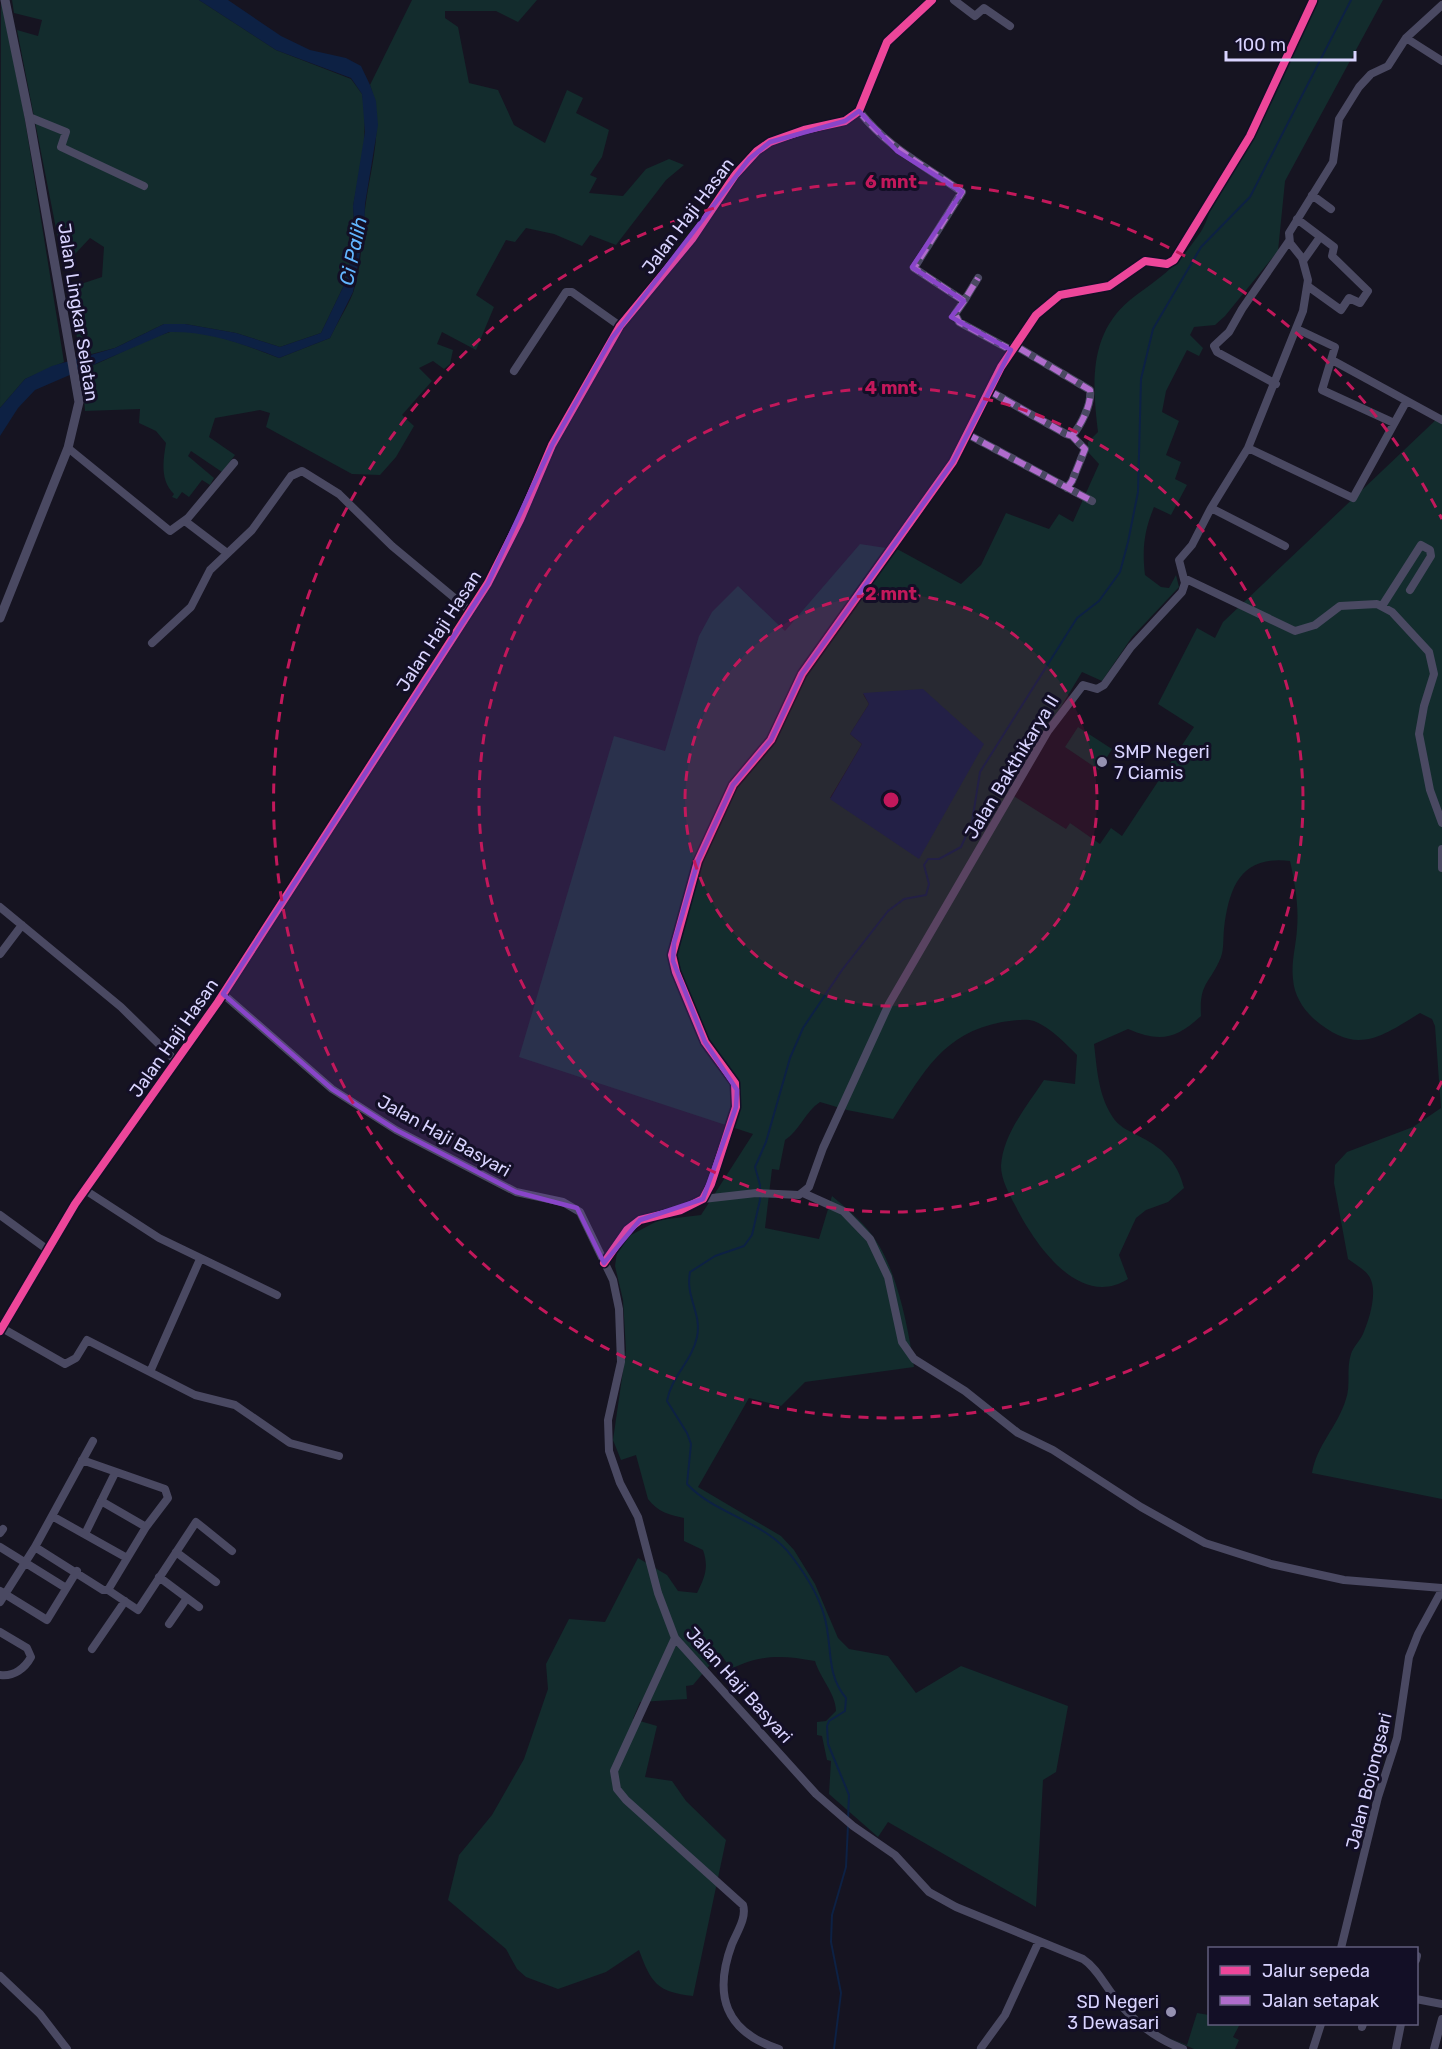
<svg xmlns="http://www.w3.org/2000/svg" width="1442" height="2049" font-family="Rubik,sans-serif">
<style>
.green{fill:#132c2d;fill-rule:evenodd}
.water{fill:#0d2144}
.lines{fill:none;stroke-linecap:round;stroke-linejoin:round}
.stream{stroke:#0d2144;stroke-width:2}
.minor{stroke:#4a4962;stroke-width:8}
.tertiary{stroke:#4a4962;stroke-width:9}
.quiet{stroke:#b06ccc;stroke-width:6;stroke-dasharray:12 6;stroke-linecap:butt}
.cycleway-casing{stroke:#130f26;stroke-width:11}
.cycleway{stroke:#ed469a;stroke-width:8}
.marked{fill:#8945c9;fill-opacity:0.2;stroke:#8945c9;stroke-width:4.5;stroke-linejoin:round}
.ring{fill:none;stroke:#c2185b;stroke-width:3;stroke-dasharray:10 8}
.poi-dot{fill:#9591b1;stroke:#130f26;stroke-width:2}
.labels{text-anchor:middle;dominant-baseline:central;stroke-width:6;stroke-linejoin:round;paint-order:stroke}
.street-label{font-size:18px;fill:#d9d4ff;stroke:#130f26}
.poi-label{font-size:18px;fill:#d9d4ff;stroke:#130f26;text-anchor:start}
.water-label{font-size:20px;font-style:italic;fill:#62b6ff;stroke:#130f26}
.centre{fill:#c2185b;stroke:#130f26;stroke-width:3}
.ring-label{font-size:18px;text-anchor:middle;font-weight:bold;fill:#c2185b;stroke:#130f26;stroke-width:6;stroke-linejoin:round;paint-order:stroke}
</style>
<rect width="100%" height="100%" fill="#161421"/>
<path class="green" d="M 1,0 L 23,108 L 64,362 L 25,379 L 0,408 Z
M 12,0 L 199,0 L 276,50 L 351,79 L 362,94 L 365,110 L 364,150 L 353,206 L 355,240 L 346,281 L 321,333 L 280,347 L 236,333 L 185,324 L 164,324 L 115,348 L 80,357 L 69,288 L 102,277 L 104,247 L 90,238 L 75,254 L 61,254 L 17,30 L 38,36 L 42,20 L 14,13 Z
M 412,0 L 537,0 L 518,22 L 496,11 L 445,11 L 445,18 L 458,27 L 469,83 L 498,90 L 514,125 L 545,143 L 567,90 L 583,98 L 576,113 L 609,130 L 602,157 L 590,175 L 597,178 L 589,193 L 623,196 L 646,169 L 669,159 L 684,165 L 666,180 L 616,245 L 590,235 L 582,246 L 554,234 L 526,228 L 515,242 L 506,240 L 476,295 L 494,307 L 476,350 L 442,332 L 437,344 L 453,350 L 450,364 L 444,369 L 433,361 L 419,368 L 432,381 L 402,415 L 414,426 L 396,457 L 380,475 L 352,474 L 266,427 L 270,413 L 260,410 L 215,418 L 209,437 L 235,455 L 222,472 L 191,451 L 188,456 L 214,478 L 210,485 L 202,480 L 189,497 L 182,492 L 177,499 L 172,497 L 174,494 C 160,481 163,461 166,443 L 156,431 L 139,423 L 140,409 L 85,411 L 82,370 C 111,359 138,342 167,333 C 195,324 253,348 279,358 L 330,338 C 337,323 347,308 353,293 C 363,264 361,232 366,202 C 372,162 384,125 370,85 Z
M 1314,0 L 1383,0 L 1285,181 L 1278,251 L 1225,316 L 1215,325 L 1194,327 L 1190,335 L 1203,348 L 1199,356 L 1187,350 L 1166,391 L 1162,412 L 1179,421 L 1166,455 L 1181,462 L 1175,479 L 1187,485 L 1171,515 L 1154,507 C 1144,531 1142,549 1145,575 L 1161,587 L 1169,588 L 1176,575 L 1179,587 L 1132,637 L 1102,681 L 1082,672 L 1009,793 L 1066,829 L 1070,823 L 1100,844 L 1111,828 L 1122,836 L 1194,727 L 1158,704 L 1197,628 L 1215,638 L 1223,622 L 1442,414 L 1442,1499 L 1312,1473 C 1316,1446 1338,1426 1346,1399 C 1351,1385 1346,1369 1351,1354 C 1353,1347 1360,1341 1363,1334 C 1369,1320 1377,1295 1371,1280 C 1368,1271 1356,1265 1348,1259 L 1334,1183 L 1335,1165 L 1347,1152 L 1413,1127 L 1441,1108 L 1435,1026 L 1432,1019 L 1420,1013 C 1378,1039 1356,1055 1314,1019 C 1303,1009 1294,995 1293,979 C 1291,962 1296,946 1297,929 C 1299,906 1295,883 1290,861 C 1241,855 1229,887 1224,929 C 1223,938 1224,949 1221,957 C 1210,984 1199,982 1201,1016 C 1175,1040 1159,1042 1128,1029 L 1094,1044 C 1097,1068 1098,1094 1112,1116 C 1118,1126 1127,1130 1137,1135 C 1162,1148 1177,1160 1184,1188 L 1168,1202 L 1146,1210 L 1136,1218 L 1119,1255 L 1128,1279 C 1079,1310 1034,1243 1015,1205 C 1009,1194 1001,1179 1001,1166 C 1003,1134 1027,1106 1044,1080 L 1075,1084 L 1077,1055 C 1065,1043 1050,1027 1034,1021 C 1025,1018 1011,1021 1002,1022 C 943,1033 924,1072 893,1119 L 847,1110 L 820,1102 C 805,1112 800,1130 785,1140 L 779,1170 L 772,1169 L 765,1228 L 819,1239 L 832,1196 C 846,1208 861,1220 872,1235 C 897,1268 908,1327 914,1367 L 805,1382 L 781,1406 L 749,1398 L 698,1487 L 781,1536 L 794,1550 L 815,1584 L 838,1638 L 849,1649 L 888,1656 L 916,1693 L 961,1666 L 1068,1706 L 1056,1772 L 1043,1780 L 1036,1907 L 888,1822 L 878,1837 L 829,1794 L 831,1761 L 827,1760 L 822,1736 L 817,1735 L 817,1722 L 826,1721 L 836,1711 C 836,1694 820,1678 815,1661 C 782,1655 762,1654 731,1669 L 720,1653 L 693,1685 L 686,1686 L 687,1699 L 640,1702 L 633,1719 L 657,1726 L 645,1777 L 672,1781 L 686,1801 L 726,1840 L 693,1996 C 657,1992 651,1983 639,1950 L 606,1972 L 558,1989 L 526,1977 L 517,1969 L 506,1949 L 448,1900 L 459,1855 L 492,1815 L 524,1759 L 548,1689 L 546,1664 L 569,1619 L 605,1622 L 638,1558 L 667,1575 L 678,1591 L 697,1593 C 705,1577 709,1567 703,1550 L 684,1541 L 684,1518 C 669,1515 658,1512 648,1499 L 636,1455 L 621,1460 L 613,1440 L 626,1350 L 623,1300 L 615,1266 L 617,1252 L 631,1235 L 659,1220 L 701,1215 L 753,1134 L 519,1057 L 614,736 L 665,751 L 699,636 L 712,612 L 738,586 L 785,631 L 860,544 L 899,550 L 961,584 L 981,565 L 1006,513 L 1049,529 L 1059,514 L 1073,522 L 1099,464 L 1088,452 L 1088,442 L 1098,432 C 1092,383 1089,334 1130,300 C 1153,282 1171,272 1189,248 C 1198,236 1205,228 1209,213 L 1255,135 ZM 863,694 L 983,744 L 830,798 L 862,744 L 850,734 L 869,704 Z
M 1078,727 L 1112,749 L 1099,770 L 1065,747 Z
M 1197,2013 L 1209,2015 L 1210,2024 L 1240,2024 L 1233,2037 L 1239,2040 L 1235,2049 L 1194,2049 L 1164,2036 L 1187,2045 Z"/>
<path class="water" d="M 199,0 L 228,0 L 281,36 L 310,50 L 346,58 L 361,66 L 370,85 L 376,101 L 378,125 L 365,204 L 364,231 L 353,292 L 330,338 L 279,358 C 243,344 208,331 169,332 L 35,390 L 18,408 L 0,436 L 0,408 L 25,379 L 52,366 L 115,348 L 164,324 L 185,324 L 236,333 L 280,347 L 321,333 L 346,281 L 355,240 L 353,206 L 365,132 L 362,94 L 351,78 L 276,50 Z
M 923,689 L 984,744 L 919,859 L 830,799 L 862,744 L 850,734 L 869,704 L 863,693 Z"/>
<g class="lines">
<path class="stream" d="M 848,1820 L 849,1795 L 828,1744 L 827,1726 L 829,1721 L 845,1711 L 846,1698 C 825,1674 833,1644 824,1615 C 818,1594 806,1575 793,1558 C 767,1521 717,1516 687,1484 L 691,1444 L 687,1433 L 667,1401 C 671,1377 692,1361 697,1337 C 702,1313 685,1297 690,1272 L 715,1256 L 744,1246 L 752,1235 L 760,1200 L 760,1185 L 755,1167 L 766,1142 L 790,1058 L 803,1028 L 842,970 L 888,911 L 904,899 L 926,895 L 929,884 L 924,865 L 928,859 L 939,859 L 961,847 L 972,822 L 980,772 L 1077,618 L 1099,601 L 1120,572 L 1128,542 L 1138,492 L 1141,379 L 1153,329 L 1201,247 L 1250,197 L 1351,0
M 834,2049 L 841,1993 L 831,1942 L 832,1915 L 846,1867 L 848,1825"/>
<path class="minor" d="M 954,0 L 975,16 L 984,8 L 1010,26
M 1406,38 L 1442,61
M 859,111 C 888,148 924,165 962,192 L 914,268 L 964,301 L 978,278
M 29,117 L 66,132 L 61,147 L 144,186
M 1312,195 L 1331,209
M 1297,219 L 1334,247 L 1332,256 L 1368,291 L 1360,303 L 1349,298 L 1341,310 L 1309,287
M 1303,261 L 1320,237
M 964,301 L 955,314 L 959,322 L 1011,350
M 1297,329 L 1335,347 L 1322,390 L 1394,423
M 1332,360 L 1442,420
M 514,371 L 566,292 L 572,292 L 620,326
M 1276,384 L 1217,352 L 1214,346 L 1229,332 L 1242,309 L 1289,241
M 988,390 L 1066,434 L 1072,436 C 1081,425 1092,404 1090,390 L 1014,345
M 967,434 L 1092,501
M 68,448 L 170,531 L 188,518 L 234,463
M 1248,448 L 1353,498 L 1406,402
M 1067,488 L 1072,481 L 1085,449 L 1072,436
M 1211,508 L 1285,546
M 185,521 L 227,553
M 1184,578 L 1295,631 L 1315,625 L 1340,606 L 1377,604 L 1392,612 L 1429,652 L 1434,674 L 1424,706 L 1419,734 L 1430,790 L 1442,823
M 1382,606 L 1421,545 L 1430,550 L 1431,556 L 1410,590
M 152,643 L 191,607 L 210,570 L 252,530 L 291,476 L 302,471 L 339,494 L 392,546 L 469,610
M 1442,849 L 1442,868
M 0,907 L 121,1007 L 176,1061
M 0,954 L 22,925
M 223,994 L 332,1089 L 396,1130 L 516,1192 L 563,1202 L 580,1212 L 613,1280 L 619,1309 L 621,1362 L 608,1420 L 609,1451 L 620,1483 L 638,1517 L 658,1593 L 675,1638 L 816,1794 L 853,1826 L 895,1855 L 929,1892 L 956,1907 L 1083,1959 C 1097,1968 1105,1986 1116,1999 C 1133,2021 1157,2039 1183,2049
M 85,1190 L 159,1238 L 277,1295
M 803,1193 L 843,1211 L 870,1239 L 888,1277 L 902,1342 L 914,1359 L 965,1391 L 1018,1433 L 1053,1450 L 1141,1507 L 1205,1543 L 1271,1564 L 1344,1580 L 1442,1588
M 703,1199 L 756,1193 L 799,1195 L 809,1187 L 823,1148 L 889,1004 L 1048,731 L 1083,685 L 1097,689 L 1104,685 L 1131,647 L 1182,592 L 1185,583 L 1179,560 L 1192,545 L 1211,508 L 1248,448 L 1303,311 L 1308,280 L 1302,258 L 1290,243 L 1289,233 L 1333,162 L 1339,119 L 1359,87 L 1371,74 L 1388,66 L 1406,38 L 1442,5
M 0,1215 L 48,1250
M 604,1263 L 627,1230 L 640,1220 L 681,1210 L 703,1199 L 711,1184 L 736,1107 L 735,1083 L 705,1042 L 676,972 L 672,955 L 698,861 L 733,785 L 771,740 L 802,674 L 953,462 L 1001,367 L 1036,315 L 1060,295 L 1109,286 L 1145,261 L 1167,264 L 1174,260 L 1250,136 L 1313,1
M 2,1328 L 65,1364 L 76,1358 L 87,1340 L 195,1395 L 235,1405 L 290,1443 L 339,1456
M 0,1331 L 75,1204 L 218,1002 L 488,583 L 520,520 L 552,445 L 620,326 L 692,239 L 735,175 L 757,151 L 770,142 L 804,130 L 845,121 L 859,111 L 887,42 L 932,0
M 150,1372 L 200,1259
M 82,1460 L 165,1489 L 168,1498 L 146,1527 L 108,1590 L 103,1590 L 35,1547 L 93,1441
M 101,1501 L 146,1527
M 52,1516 L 127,1558
M 0,1533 L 3,1529
M 85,1534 L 115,1473
M 0,1547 L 66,1588
M 176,1552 L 216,1582
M 159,1577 L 199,1607
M 108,1590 L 138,1610 L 196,1522 L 232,1551
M 0,1591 L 47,1620 L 77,1571
M 0,1602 L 35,1547
M 169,1624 L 187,1598
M 0,1632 L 27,1648 L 31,1657 C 25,1668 14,1677 0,1675
M 675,1638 L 614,1771 L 617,1789 L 626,1800 L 743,1905 C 747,1917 737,1932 732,1944 C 713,1995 725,2032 779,2049
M 92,1649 L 125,1601
M 1341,1948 L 1378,1797 L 1397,1738 L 1409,1657 L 1418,1634 L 1442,1590
M 1416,1960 L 1417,1956
M 0,1976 L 40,2014 L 67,2049
M 1416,1999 L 1442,2004
M 1362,2027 L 1363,2024
M 981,2048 L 1005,2015 L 1039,1941
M 1313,2049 L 1321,2024
M 1396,2049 L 1401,2024
M 1434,2049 L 1442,2019"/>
<path class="tertiary" d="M 0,618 L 68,448 L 79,402 L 29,117 L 5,0"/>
<path class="quiet" d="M 859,111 C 888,148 924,165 962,192 L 914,268 L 964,301 L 978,278
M 964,301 L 955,314 L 959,322 L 1011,350
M 988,390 L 1066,434 L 1072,436 C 1081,425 1092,404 1090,390 L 1014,345
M 967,434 L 1092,501
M 1067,488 L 1072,481 L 1085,449 L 1072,436"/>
<defs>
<path id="cycleway" d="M 604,1263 L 627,1230 L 640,1220 L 681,1210 L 703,1199 L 711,1184 L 736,1107 L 735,1083 L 705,1042 L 676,972 L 672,955 L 698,861 L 733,785 L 771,740 L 802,674 L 953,462 L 1001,367 L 1036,315 L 1060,295 L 1109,286 L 1145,261 L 1167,264 L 1174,260 L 1250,136 L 1313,1
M 0,1331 L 75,1204 L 218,1002 L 488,583 L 520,520 L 552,445 L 620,326 L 692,239 L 735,175 L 757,151 L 770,142 L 804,130 L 845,121 L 859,111 L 887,42 L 932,0"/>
</defs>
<use href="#cycleway" class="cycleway-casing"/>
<use href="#cycleway" class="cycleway"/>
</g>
<path class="marked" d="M 859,111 L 897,151 L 962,192 L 912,267 L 964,301 L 951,317 L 1011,350 L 953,462 L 802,674 L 771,740 L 733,785 L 698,861 L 674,943 L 673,961 L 705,1042 L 737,1090 L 736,1107 L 703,1199 L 640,1220 L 604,1263 L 577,1208 L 516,1192 L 396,1130 L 332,1089 L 223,994 L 488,583 L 552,445 L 612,338 L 749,159 L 770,142 L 845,121 Z"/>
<circle cx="891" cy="800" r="206" fill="#c2185b" fill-opacity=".12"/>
<g class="ring">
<circle cx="891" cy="800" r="206"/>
<circle cx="891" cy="800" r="412"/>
<path d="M1442 1081A618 618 0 1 1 1442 519"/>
</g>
<g class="poi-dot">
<circle cx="1102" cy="762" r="6"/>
<circle cx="1171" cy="2012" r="6"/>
</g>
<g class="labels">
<g class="street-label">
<text transform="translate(688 216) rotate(-53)">Jalan Haji Hasan</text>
<text transform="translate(78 312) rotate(81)">Jalan Lingkar Selatan</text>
<text transform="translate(439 631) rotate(-57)">Jalan Haji Hasan</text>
<text transform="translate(1012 767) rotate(-59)">Jalan Bakthikarya II</text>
<text transform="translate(174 1038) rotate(-55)">Jalan Haji Hasan</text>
<text transform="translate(444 1136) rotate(29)">Jalan Haji Basyari</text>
<text transform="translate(739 1685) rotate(48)">Jalan Haji Basyari</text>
<text transform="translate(1369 1781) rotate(-76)">Jalan Bojongsari</text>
</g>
<g class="poi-label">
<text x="1114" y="752">SMP Negeri<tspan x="1114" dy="21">7 Ciamis</tspan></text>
<text x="1159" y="2002" text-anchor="end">SD Negeri<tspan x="1159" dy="21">3 Dewasari</tspan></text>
</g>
<g class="water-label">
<text transform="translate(353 251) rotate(-78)">Ci Palih</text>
</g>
</g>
<circle cx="891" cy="800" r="9" class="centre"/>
<g class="ring-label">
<text x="891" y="188">6 mnt</text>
<text x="891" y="394">4 mnt</text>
<text x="891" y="600">2 mnt</text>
</g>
<rect x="1208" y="1947" width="210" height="78" fill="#130f26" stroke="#625e7d" stroke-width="1.5"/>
<rect x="1220" y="1966" width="30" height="9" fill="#ed469a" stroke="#625e7d" stroke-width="1.5"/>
<text x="1262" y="1977" font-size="18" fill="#d9d4ff">Jalur sepeda</text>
<rect x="1220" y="1996" width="30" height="9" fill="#b06ccc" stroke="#625e7d" stroke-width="1.5"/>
<text x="1262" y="2007" font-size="18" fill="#d9d4ff">Jalan setapak</text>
<path d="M1226 51v9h129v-9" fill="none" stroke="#d9d4ff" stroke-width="3"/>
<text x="1235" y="51" font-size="18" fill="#d9d4ff" stroke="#130f26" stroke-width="4.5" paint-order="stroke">100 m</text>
</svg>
